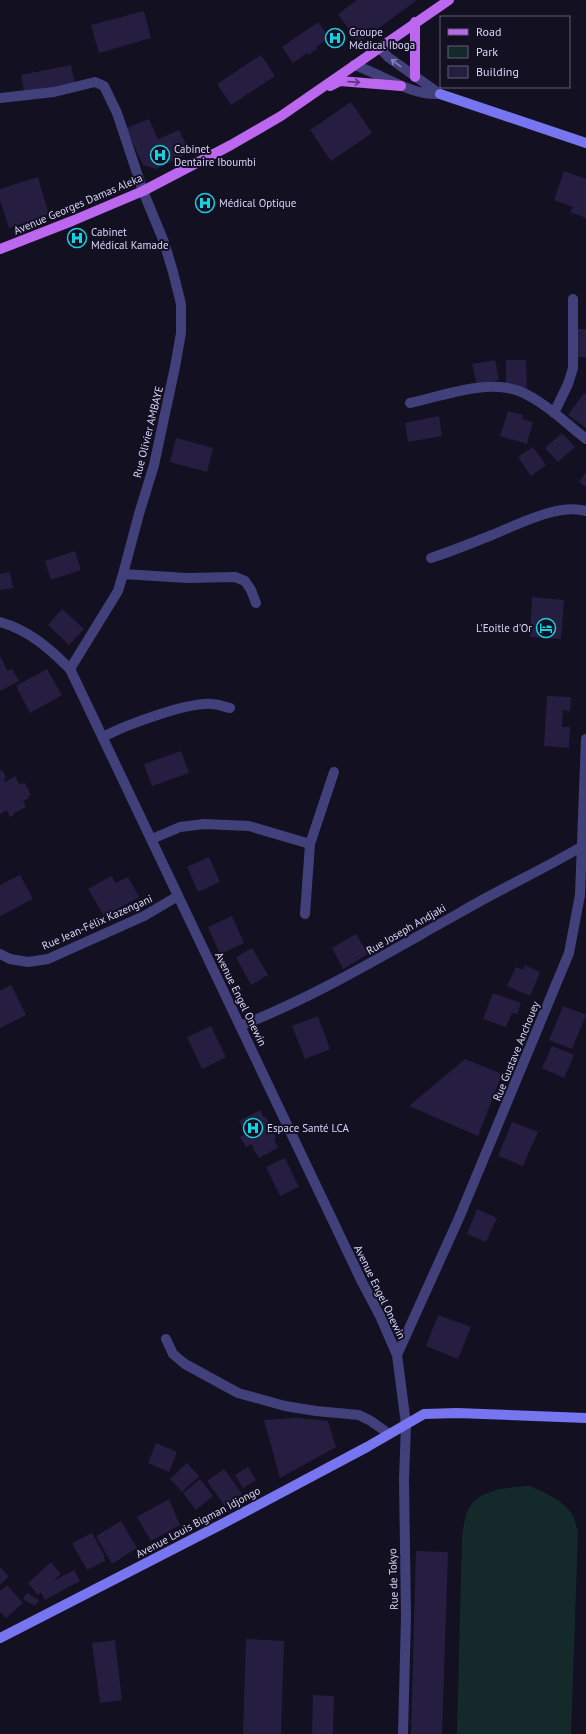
<svg xmlns="http://www.w3.org/2000/svg" width="586" height="1734" font-family="'PT Sans',sans-serif">
<style>
.green{fill:#142a2a}
.building{fill:#251e40}
.lines{fill:none;stroke-linecap:round;stroke-linejoin:round}
.minor{stroke:#42407b;stroke-width:10}
.tertiary{stroke:#42407b;stroke-width:10}
.secondary{stroke:#7875f1;stroke-width:10}
.primary{stroke:#bc67ef;stroke-width:10}
.oneway{stroke:#8683b5}
.oneway2{stroke:#5f377e}
.labels{text-anchor:middle;dominant-baseline:central;stroke-width:4;stroke-linejoin:round;paint-order:stroke}
.poi-label{font-size:11px;fill:#d9d5fb;stroke:#131021;text-anchor:start}
.street-label{font-size:11px;fill:#d9d5fb;stroke:#131021}
</style>
<rect width="100%" height="100%" fill="#131021"/>
<path class="green" d="M 529,1486 C 543,1491 566,1502 573,1516 C 575,1520 576,1526 578,1530 L 571,1734 L 457,1734 L 462,1538 C 463,1529 464,1519 468,1510 C 478,1489 509,1487 529,1486 Z"/>
<path class="building" d="M 357,0 L 417,0 L 358,43 L 338,14 Z
M 144,11 L 151,38 L 99,53 L 91,25 Z
M 318,22 L 329,38 L 316,47 L 317,49 L 308,55 L 307,53 L 293,63 L 282,47 Z
M 261,55 L 275,76 L 231,105 L 217,84 Z
M 71,65 L 76,88 L 25,98 L 21,75 Z
M 351,102 L 372,133 L 331,161 L 310,130 Z
M 149,119 L 158,139 L 179,130 L 190,152 L 156,169 L 143,165 L 126,128 Z
M 564,171 L 586,179 L 586,218 L 570,212 L 573,207 L 554,200 Z
M 38,177 L 49,215 L 9,228 L 0,200 L 0,189 Z
M 574,329 L 586,329 L 586,357 L 573,357 Z
M 495,360 L 499,380 L 477,385 L 472,364 Z
M 506,360 L 526,360 L 527,390 L 506,383 Z
M 584,393 L 586,394 L 586,428 L 568,415 Z
M 508,411 L 523,415 L 522,419 L 533,422 L 527,444 L 500,436 Z
M 439,416 L 442,436 L 408,442 L 405,423 Z
M 562,433 L 575,447 L 558,462 L 545,448 Z
M 176,438 L 213,448 L 207,472 L 170,462 Z
M 533,447 L 546,465 L 531,476 L 518,457 Z
M 586,472 L 586,487 L 579,482 Z
M 75,551 L 81,570 L 51,580 L 45,561 Z
M 10,572 L 13,588 L 0,590 L 0,574 Z
M 532,597 L 564,600 L 561,639 L 530,637 Z
M 62,609 L 84,629 L 69,645 L 48,625 Z
M 0,656 L 8,671 L 12,669 L 19,681 L 0,691 Z
M 47,669 L 62,695 L 30,713 L 16,686 Z
M 547,696 L 571,697 L 570,711 L 563,710 L 562,727 L 570,727 L 569,748 L 544,746 Z
M 181,751 L 189,773 L 152,786 L 144,764 Z
M 2,770 L 6,777 L 4,778 L 5,782 L 15,776 L 19,784 L 25,783 L 31,795 L 28,796 L 29,798 L 23,801 L 26,807 L 14,813 L 15,814 L 10,817 L 7,810 L 0,814 L 0,771 Z
M 209,857 L 220,882 L 198,892 L 187,867 Z
M 20,875 L 33,899 L 0,916 L 0,885 Z
M 111,876 L 116,883 L 128,877 L 139,897 L 104,916 L 88,889 Z
M 232,916 L 244,943 L 220,954 L 208,927 Z
M 356,934 L 368,954 L 343,969 L 332,948 Z
M 252,948 L 268,975 L 251,985 L 236,957 Z
M 525,965 L 540,972 L 530,996 L 507,986 L 516,967 L 523,970 Z
M 11,985 L 26,1015 L 0,1028 L 0,991 Z
M 493,993 L 521,1003 L 517,1014 L 512,1013 L 506,1027 L 483,1019 Z
M 563,1006 L 586,1015 L 572,1049 L 549,1040 Z
M 318,1016 L 330,1049 L 305,1059 L 292,1026 Z
M 211,1026 L 226,1057 L 202,1069 L 187,1037 Z
M 552,1046 L 574,1055 L 564,1078 L 542,1068 Z
M 465,1059 L 502,1074 L 478,1136 L 409,1106 Z
M 260,1110 L 264,1118 L 266,1117 L 276,1138 L 274,1139 L 278,1148 L 259,1158 L 251,1144 L 246,1147 L 240,1137 L 246,1134 L 239,1121 Z
M 512,1122 L 538,1132 L 523,1166 L 498,1156 Z
M 285,1158 L 299,1187 L 280,1196 L 266,1167 Z
M 477,1209 L 497,1218 L 486,1242 L 467,1234 Z
M 438,1315 L 471,1327 L 458,1359 L 426,1346 Z
M 297,1418 L 328,1421 L 336,1447 L 280,1478 L 264,1420 Z
M 156,1443 L 177,1452 L 169,1472 L 148,1463 Z
M 187,1463 L 199,1476 L 182,1492 L 170,1479 Z
M 248,1467 L 256,1480 L 243,1488 L 235,1475 Z
M 224,1469 L 242,1494 L 225,1506 L 207,1481 Z
M 200,1479 L 213,1496 L 196,1510 L 183,1493 Z
M 169,1499 L 180,1525 L 151,1541 L 137,1517 Z
M 121,1521 L 137,1548 L 112,1564 L 96,1536 Z
M 92,1533 L 105,1557 L 104,1557 L 105,1561 L 87,1570 L 72,1543 Z
M 416,1551 L 448,1552 L 442,1734 L 411,1734 Z
M 51,1562 L 61,1574 L 53,1581 L 74,1570 L 80,1581 L 45,1600 L 41,1592 L 38,1595 L 28,1583 Z
M 0,1567 L 9,1576 L 0,1585 Z
M 7,1585 L 23,1603 L 6,1618 L 0,1612 L 0,1591 Z
M 27,1593 L 39,1600 L 35,1606 L 23,1599 Z
M 246,1639 L 284,1641 L 281,1734 L 243,1734 Z
M 115,1640 L 122,1700 L 100,1703 L 92,1643 Z
M 313,1695 L 334,1696 L 333,1734 L 312,1734 Z"/>
<g class="lines">
<path class="minor" d="M 0,98 L 54,92 L 95,82 L 104,86 L 117,113 L 143,191 L 164,242 L 173,272 L 181,304 L 181,333 L 175,367 L 154,465 L 139,514 L 123,574 L 118,591 L 70,669
M 410,403 C 442,396 487,379 519,391 C 542,400 566,423 586,439
M 554,413 L 568,384 L 573,368 L 573,299
M 431,558 C 452,551 472,543 492,535 C 517,525 558,503 586,511
M 123,574 L 187,578 L 235,577 L 245,581 L 251,590 L 256,603
M 103,737 C 125,725 188,702 212,704 C 218,704 224,707 230,708
M 152,839 L 180,827 L 204,824 L 249,826 L 310,844 L 305,914
M 310,844 L 334,772
M 0,954 L 10,959 L 28,962 L 48,959 L 144,916 L 178,896
M 240,1026 C 317,996 389,952 461,912 C 500,889 542,870 581,847
M 166,1339 L 173,1354 L 185,1364 L 238,1393 L 285,1406 L 316,1411 L 359,1415 L 371,1421 L 389,1434
M 403,1734 L 406,1616 L 404,1480 L 406,1424"/>
<path class="tertiary" d="M 379,47 L 388,57 L 440,94
M 354,65 C 382,74 410,96 440,94
M 0,622 C 29,630 49,648 70,669 L 362,1282 L 380,1316 L 397,1355 L 406,1424
M 397,1355 L 459,1218 L 569,953 L 580,895 L 586,739"/>
<path class="secondary" d="M 440,94 L 586,143
M 0,1638 L 224,1523 L 367,1447 L 424,1414 L 457,1413 L 586,1418"/>
<path class="primary" d="M 415,77 L 415,22
M 330,86 L 340,81 L 401,86
M 0,249 L 72,221 L 143,191 L 231,145 L 281,116 L 449,0"/>
</g>
<defs><path id="oneway-shaft" d="M-6 0H5M1.5-3L5.5 0L1.5 3" fill="none" stroke-width="1.6" stroke-linecap="round" stroke-linejoin="round"/></defs>
<use class="oneway" href="#oneway-shaft" transform="translate(396 63) rotate(-144)"/>
<use class="oneway2" href="#oneway-shaft" transform="translate(354 82) rotate(4)"/>
<defs>
<symbol id="hospital-ring" viewBox="-11 -11 22 22"><circle r="9.5" fill="#131021" stroke="#18d0e3" stroke-width="1.5"/><path d="M-5-5h3v3.5h4V-5h3V5h-3V1.5h-4V5h-3Z" fill="#18d0e3"/></symbol>
<symbol id="hotel-ring" viewBox="-11 -11 22 22"><circle r="9.5" fill="#131021" stroke="#18d0e3" stroke-width="1.5"/><path d="M-6-4.5h1.5V1H6V5H4.5V3h-9V5H-6ZM-4 0a1.8 1.8 0 1 1 3.6 0ZM.5 0V-2.5h3Q6-2.5 6 0Z" fill="#18d0e3"/></symbol>
</defs>
<g fill-rule="evenodd">
<use href="#hospital-ring" x="324" y="27" width="22" height="22"/>
<use href="#hospital-ring" x="149" y="144" width="22" height="22"/>
<use href="#hospital-ring" x="194" y="192" width="22" height="22"/>
<use href="#hospital-ring" x="66" y="227" width="22" height="22"/>
<use href="#hotel-ring" x="535" y="617" width="22" height="22"/>
<use href="#hospital-ring" x="242" y="1117" width="22" height="22"/>
</g>
<g class="labels">
<g class="poi-label">
<text x="349" y="32">Groupe<tspan x="349" dy="13">Médical Iboga</tspan></text>
<text x="174" y="149">Cabinet<tspan x="174" dy="13">Dentaire Iboumbi</tspan></text>
<text x="219" y="203">Médical Optique</text>
<text x="91" y="232">Cabinet<tspan x="91" dy="13">Médical Kamade</tspan></text>
<text x="532" y="628" text-anchor="end">L'Eoitle d'Or</text>
<text x="267" y="1128">Espace Santé LCA</text>
</g>
<g class="street-label">
<text transform="translate(78 204) rotate(-23)">Avenue Georges Damas Aleka</text>
<text transform="translate(148 432) rotate(-76)">Rue Olivier AMBAYE</text>
<text transform="translate(97 922) rotate(-24)">Rue Jean-Félix Kazengani</text>
<text transform="translate(406 929) rotate(-30)">Rue Joseph Andjaki</text>
<text transform="translate(241 999) rotate(64)">Avenue Engel Onewin</text>
<text transform="translate(516 1051) rotate(-68)">Rue Gustave Anchouey</text>
<text transform="translate(380 1292) rotate(64)">Avenue Engel Onewin</text>
<text transform="translate(198 1522) rotate(-28)">Avenue Louis Bigman Idjongo</text>
<text transform="translate(393 1579) rotate(-92)">Rue de Tokyo</text>
</g>
</g>
<rect x="440" y="16" width="130" height="72" fill="#131021" stroke="#625f78"/>
<rect x="448" y="29" width="20" height="6" fill="#bc67ef" stroke="#625f78"/>
<text x="476" y="36" font-size="12" fill="#d9d5fb">Road</text>
<rect x="448" y="46" width="20" height="12" fill="#142a2a" stroke="#625f78"/>
<text x="476" y="56" font-size="12" fill="#d9d5fb">Park</text>
<rect x="448" y="66" width="20" height="12" fill="#251e40" stroke="#625f78"/>
<text x="476" y="76" font-size="12" fill="#d9d5fb">Building</text>
</svg>
